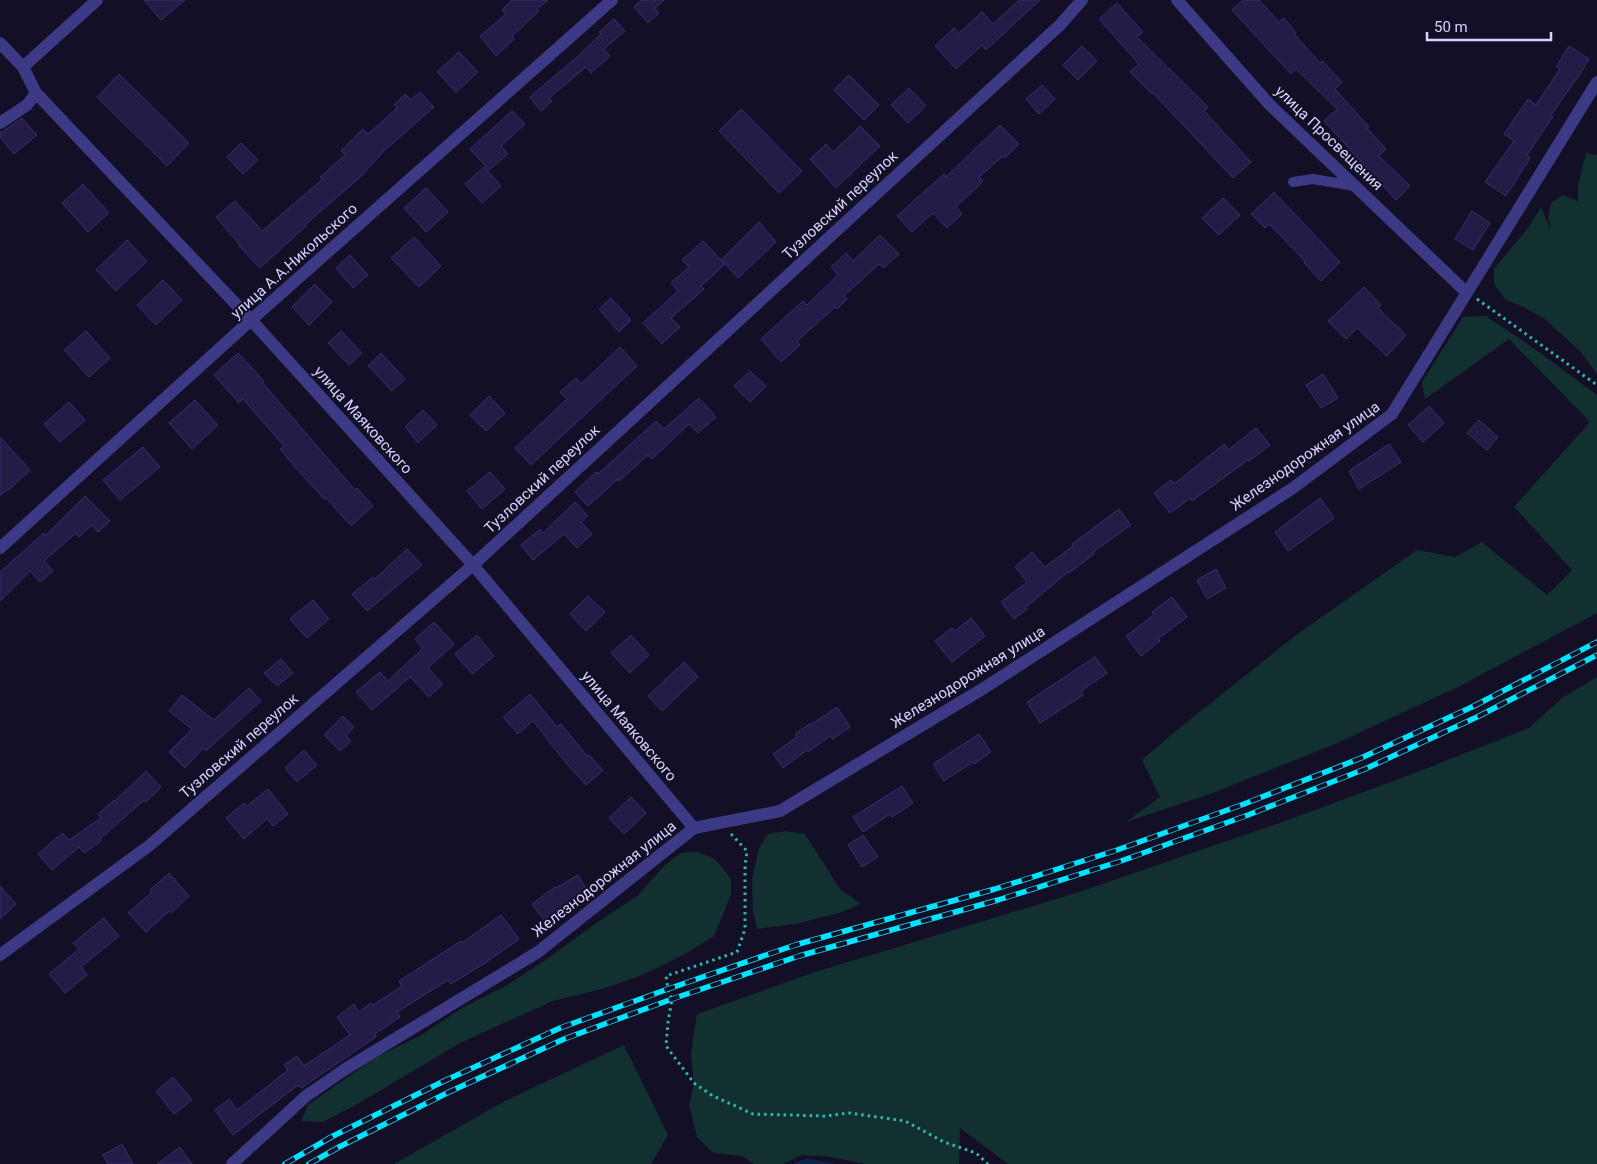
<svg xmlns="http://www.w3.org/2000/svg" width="1597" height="1164" font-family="Roboto,sans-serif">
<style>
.green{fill:#12302f}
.water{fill:#0c2248}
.building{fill:#241b47;stroke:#3b2d73}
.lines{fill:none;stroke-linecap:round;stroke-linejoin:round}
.path{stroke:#2fb8b0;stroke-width:3;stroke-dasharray:2.5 4;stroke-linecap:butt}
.service{stroke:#3d3a85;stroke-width:10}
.minor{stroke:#3d3a85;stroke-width:12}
.rail-casing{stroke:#00e5ff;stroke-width:5.5}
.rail{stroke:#130f26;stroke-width:4;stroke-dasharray:11;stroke-linecap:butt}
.labels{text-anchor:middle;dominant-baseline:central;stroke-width:4;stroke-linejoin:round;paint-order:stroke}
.street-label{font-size:15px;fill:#d9d4ff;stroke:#130f26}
</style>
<rect width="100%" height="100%" fill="#130f26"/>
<path class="green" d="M 1586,153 L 1597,155 L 1597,374 L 1581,352 L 1546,320 L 1525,308 L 1505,299 L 1494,284 L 1494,269 L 1528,228 L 1541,207 L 1551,231 L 1548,217 L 1551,203 L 1563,195 L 1578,201 L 1578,185 Z
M 1486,316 L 1532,347 L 1597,395 L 1597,613 L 1460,686 L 1335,744 L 1210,794 L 1126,822 L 1160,797 L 1142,760 L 1172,734 L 1296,635 L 1417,550 L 1455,557 L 1482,542 L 1547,595 L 1572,570 L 1514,507 L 1590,422 L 1509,339 L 1425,399 L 1422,382 L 1463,317 Z
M 1597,677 L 1597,1164 L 1008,1164 L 960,1128 L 959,1164 L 866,1164 L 831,1157 L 802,1155 L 783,1164 L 754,1164 L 742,1156 L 713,1153 L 697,1137 L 689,1105 L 694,1083 L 691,1054 L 697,1014 L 815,972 L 1076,893 L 1285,821 L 1412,774 L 1529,728 L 1562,698 Z
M 786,831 L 805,834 L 840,889 L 861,904 L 839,913 L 795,924 L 757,929 L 753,911 L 752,879 L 759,848 L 768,834 Z
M 697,852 L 715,859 L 731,879 L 731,895 L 714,936 L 685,954 L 640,976 L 602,989 L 553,1001 L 462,1042 L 361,1102 L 323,1122 L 301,1121 L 308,1105 L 376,1057 L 420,1036 L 462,1008 L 507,985 L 544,961 L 595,924 L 637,896 L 665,865 L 681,853 Z
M 624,1045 L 668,1135 L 651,1164 L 394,1164 L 507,1100 Z"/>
<path class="water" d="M 807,1158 L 836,1164 L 792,1164 Z"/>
<path class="building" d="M 144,0 L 185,0 L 161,20 Z
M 512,0 L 548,0 L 537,9 L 539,11 L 512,36 L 514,39 L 496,56 L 480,36 L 506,14 L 502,10 Z
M 641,0 L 664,0 L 655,8 L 659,13 L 648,23 L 634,7 Z
M 1019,0 L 1040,0 L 986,50 L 982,45 L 956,69 L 935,46 L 954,28 L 958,34 L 982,12 L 993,24 Z
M 1243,0 L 1259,0 L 1279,22 L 1284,18 L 1296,33 L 1294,34 L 1320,63 L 1322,61 L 1342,82 L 1335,89 L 1369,127 L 1367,128 L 1386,149 L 1379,156 L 1410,186 L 1396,200 L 1324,121 L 1337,109 L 1296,69 L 1291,74 L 1232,10 Z
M 1117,3 L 1143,32 L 1137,37 L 1208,107 L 1204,111 L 1251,162 L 1233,178 L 1153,93 L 1152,94 L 1130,72 L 1139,64 L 1099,19 Z
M 614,19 L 625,31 L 604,49 L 610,56 L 591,73 L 586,67 L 549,98 L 552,101 L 541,111 L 530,97 L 577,57 L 601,34 L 599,32 Z
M 1082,46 L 1097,61 L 1078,80 L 1063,65 Z
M 1569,46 L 1589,59 L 1577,79 L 1576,79 L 1551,115 L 1553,116 L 1527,155 L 1530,158 L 1506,196 L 1485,182 L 1514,141 L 1504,134 L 1528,99 L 1536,105 L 1560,69 L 1556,67 Z
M 459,52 L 478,72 L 456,92 L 437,72 Z
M 119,74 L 189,143 L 167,166 L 97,97 Z
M 849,75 L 879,105 L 864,120 L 834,90 Z
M 1042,85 L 1055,99 L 1039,114 L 1026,99 Z
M 909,88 L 926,106 L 908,123 L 891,105 Z
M 420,92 L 434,107 L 384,151 L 359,178 L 306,224 L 306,226 L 260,268 L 239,246 L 240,245 L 216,217 L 235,201 L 262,231 L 323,179 L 320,177 L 345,155 L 341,151 L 363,129 L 368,134 L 397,108 L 394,105 L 405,94 L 411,100 Z
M 741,109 L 802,171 L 779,193 L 719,131 Z
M 512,111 L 525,124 L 501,146 L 508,154 L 489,170 L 470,149 Z
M 22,118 L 37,135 L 14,154 L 0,137 L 0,133 Z
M 1000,125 L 1019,144 L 1005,158 L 1003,156 L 979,177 L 983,181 L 956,207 L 962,214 L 947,228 L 933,213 L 912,232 L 897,216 L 944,174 L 946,177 Z
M 860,126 L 880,146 L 836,188 L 810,159 L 826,144 L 833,152 Z
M 241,143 L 258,160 L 243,174 L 227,157 Z
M 484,167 L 501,186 L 482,203 L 465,184 Z
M 83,184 L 109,213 L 88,232 L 62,203 Z
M 426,188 L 448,212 L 426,232 L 404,208 Z
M 1274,192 L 1340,262 L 1321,281 L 1304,263 L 1305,261 L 1269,224 L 1265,228 L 1251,214 Z
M 1223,198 L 1240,215 L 1219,235 L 1202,218 Z
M 1472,211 L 1490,223 L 1473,250 L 1455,239 Z
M 759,222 L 776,242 L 738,278 L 721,260 Z
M 880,235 L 899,254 L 884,268 L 879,264 L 844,296 L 847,299 L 837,309 L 835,307 L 797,341 L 800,345 L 781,362 L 761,339 L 803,301 L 807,305 L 838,275 L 831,267 L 846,253 L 853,261 Z
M 414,237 L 441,266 L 419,287 L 391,258 Z
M 127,240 L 147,261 L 116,291 L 96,270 Z
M 703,241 L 725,264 L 701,286 L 704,289 L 671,318 L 680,327 L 662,344 L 643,323 L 678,291 L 671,283 L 689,267 L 682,260 Z
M 350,255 L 368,275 L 353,288 L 336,268 Z
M 163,280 L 182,300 L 156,325 L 137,305 Z
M 315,284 L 332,302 L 309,325 L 292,307 Z
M 1364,287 L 1381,305 L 1378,308 L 1406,335 L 1387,356 L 1357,328 L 1346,339 L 1328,321 Z
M 611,298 L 631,320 L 619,332 L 599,309 Z
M 86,331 L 110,358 L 89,377 L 64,350 Z
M 341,331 L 362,353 L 349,365 L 328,343 Z
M 620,347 L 637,366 L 531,465 L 515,448 L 567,399 L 560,392 L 576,378 L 581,384 Z
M 238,353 L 264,381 L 262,382 L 329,460 L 355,490 L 357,488 L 373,506 L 351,526 L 326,498 L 324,499 L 295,467 L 280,449 L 284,446 L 243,399 L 239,403 L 214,375 Z
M 381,353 L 405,379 L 392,391 L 368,366 Z
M 750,371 L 766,386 L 750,402 L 734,386 Z
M 1323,374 L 1338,398 L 1321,408 L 1306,385 Z
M 489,396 L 505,413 L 486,431 L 470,415 Z
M 699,398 L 716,417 L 698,433 L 689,424 L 652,459 L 648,455 L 619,481 L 618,479 L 588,506 L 575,492 L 596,472 L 598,474 L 656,421 L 664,429 Z
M 195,400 L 218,425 L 192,449 L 169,423 Z
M 69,402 L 85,420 L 60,442 L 44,424 Z
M 1429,406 L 1444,423 L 1423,442 L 1408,425 Z
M 423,410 L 437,425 L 418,443 L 405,427 Z
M 1479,420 L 1498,437 L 1487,450 L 1467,433 Z
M 1256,428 L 1270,445 L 1249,461 L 1248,460 L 1192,501 L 1190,498 L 1170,513 L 1154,493 L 1171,480 L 1174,484 L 1224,444 L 1228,450 Z
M 0,437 L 30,470 L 12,487 L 0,495 Z
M 1389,444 L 1401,462 L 1359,489 L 1349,471 Z
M 143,447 L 160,467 L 120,500 L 103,480 Z
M 490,472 L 505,489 L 482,509 L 467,491 Z
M 85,496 L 110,521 L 98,532 L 92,525 L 79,537 L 76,533 L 44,561 L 53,571 L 40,582 L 30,571 L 0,601 L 0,572 L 44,533 L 46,535 Z
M 1320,498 L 1334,518 L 1288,551 L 1275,532 Z
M 575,502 L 588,516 L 581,522 L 592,534 L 577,548 L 564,534 L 533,560 L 521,545 L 540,529 L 543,533 Z
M 1119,509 L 1131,525 L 1093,552 L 1094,554 L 1069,573 L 1068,572 L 1026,607 L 1027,609 L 1014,619 L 1001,602 L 1027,582 L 1015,567 L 1032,552 L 1045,567 L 1073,546 L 1072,544 Z
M 407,549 L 422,565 L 367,611 L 352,594 L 373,577 L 375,579 Z
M 1216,569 L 1226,588 L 1207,599 L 1197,580 Z
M 588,596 L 605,612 L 586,631 L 570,614 Z
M 1172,597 L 1187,617 L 1158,639 L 1160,641 L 1141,656 L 1126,636 L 1154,615 L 1152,612 Z
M 313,600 L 329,619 L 307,638 L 290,619 Z
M 971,618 L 985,636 L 952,662 L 935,641 L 952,628 L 955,631 Z
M 434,622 L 454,644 L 428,668 L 443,684 L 429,697 L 410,677 L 372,710 L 356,692 L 380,672 L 388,681 L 423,648 L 415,639 Z
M 477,635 L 494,656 L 472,674 L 455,654 Z
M 631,635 L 649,655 L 630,673 L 611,653 Z
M 1095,657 L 1107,673 L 1081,691 L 1083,695 L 1040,723 L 1027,702 Z
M 281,659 L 293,673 L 277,686 L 264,673 Z
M 684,662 L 698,677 L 662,711 L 648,696 Z
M 249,688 L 261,701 L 206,751 L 203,748 L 185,768 L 169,752 L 192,729 L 169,711 L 182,695 L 214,720 Z
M 530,694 L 557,727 L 561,724 L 587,756 L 589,755 L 603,770 L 586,785 L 566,763 L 533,721 L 518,734 L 503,717 Z
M 837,707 L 850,727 L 833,739 L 830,736 L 808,752 L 807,750 L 783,768 L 773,754 L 797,737 L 795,734 L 811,723 L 812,724 Z
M 343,716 L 354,727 L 346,736 L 351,741 L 340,751 L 324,735 Z
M 979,734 L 991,752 L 974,764 L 973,762 L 944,781 L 933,764 Z
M 304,750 L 317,765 L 297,782 L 285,768 Z
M 146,771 L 161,787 L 146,802 L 144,800 L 100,839 L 101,841 L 84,853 L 79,847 L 52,870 L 38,854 L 62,833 L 69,840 L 101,818 L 98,814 L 114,800 L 115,801 Z
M 902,786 L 913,803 L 892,817 L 890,814 L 863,832 L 853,817 Z
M 268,789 L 288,814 L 273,826 L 267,819 L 244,839 L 226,818 L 244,803 L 247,806 Z
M 631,797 L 646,813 L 624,834 L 609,818 Z
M 863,835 L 878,857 L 862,867 L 848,845 Z
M 169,873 L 189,896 L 171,913 L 169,911 L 146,932 L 128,913 L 152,892 L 150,890 Z
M 578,875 L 588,892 L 545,921 L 532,904 L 555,887 L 556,888 Z
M 0,886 L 16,904 L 0,919 Z
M 501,915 L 519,939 L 485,963 L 451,984 L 448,980 L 397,1012 L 400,1017 L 375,1034 L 376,1037 L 301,1088 L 298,1085 L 233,1135 L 215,1110 L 229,1099 L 237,1110 L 288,1070 L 284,1065 L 297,1056 L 304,1066 L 350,1035 L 337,1017 L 354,1004 L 359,1012 L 371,1003 L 373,1005 L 402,986 L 399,981 L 461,941 L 462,943 Z
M 104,918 L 119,936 L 81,967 L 87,975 L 65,993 L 49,974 L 79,949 L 73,943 Z
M 173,1077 L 192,1100 L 174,1114 L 156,1091 Z
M 122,1144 L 133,1164 L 108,1164 L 103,1155 Z
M 180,1147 L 192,1164 L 157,1164 Z"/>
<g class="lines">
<path class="path" d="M 1477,299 L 1597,385
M 731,834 L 747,851 L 745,866 L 745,929 L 737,952 L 666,976 L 668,989 L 672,999 L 668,1022 L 666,1046 L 694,1083 L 713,1096 L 753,1114 L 825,1116 L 849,1113 L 905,1121 L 944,1142 L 976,1153 L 988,1164"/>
<path class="service" d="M 1293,182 L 1313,179 L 1355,186"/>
<path class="minor" d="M 1177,0 L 1269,104 L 1466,292
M 0,43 L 23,67 L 36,93 L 251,320 L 473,565 L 694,828
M 23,67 L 97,0
M 0,123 L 27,105 L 36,93
M 0,548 L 251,320 L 612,0
M 0,955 L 150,845 L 473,565 L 1060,25 L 1082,0
M 232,1164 L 306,1096 L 347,1068 L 538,952 L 694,828 L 780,811 L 984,688 L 1293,488 L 1392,414 L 1597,82"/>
<defs>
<path id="rail" d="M 285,1164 L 333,1136 L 444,1081 L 560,1028 L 668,989 L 795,945 L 995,889 L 1117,850 L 1244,804 L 1361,758 L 1474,706 L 1597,642
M 309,1164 L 339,1147 L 449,1092 L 564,1039 L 672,999 L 799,956 L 998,900 L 1121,861 L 1248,815 L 1365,769 L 1479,716 L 1597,655"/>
</defs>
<use href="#rail" class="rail-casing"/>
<use href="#rail" class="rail"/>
</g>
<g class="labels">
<g class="street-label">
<text transform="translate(1329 138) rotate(44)">улица Просвещения</text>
<text transform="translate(840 205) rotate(-43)">Тузловский переулок</text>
<text transform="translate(294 261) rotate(-42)">улица А.А.Никольского</text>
<text transform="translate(363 420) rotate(48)">улица Маяковского</text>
<text transform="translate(1305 456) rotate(-35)">Железнодорожная улица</text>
<text transform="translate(542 479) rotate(-43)">Тузловский переулок</text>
<text transform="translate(968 677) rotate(-32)">Железнодорожная улица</text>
<text transform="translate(629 726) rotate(50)">улица Маяковского</text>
<text transform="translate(239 746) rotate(-41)">Тузловский переулок</text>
<text transform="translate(604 879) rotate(-38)">Железнодорожная улица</text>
</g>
</g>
<path d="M1427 32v8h124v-8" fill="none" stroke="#d9d4ff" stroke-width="2.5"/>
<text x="1434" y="32" font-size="15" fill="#d9d4ff" stroke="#130f26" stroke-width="4" paint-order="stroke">50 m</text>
</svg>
